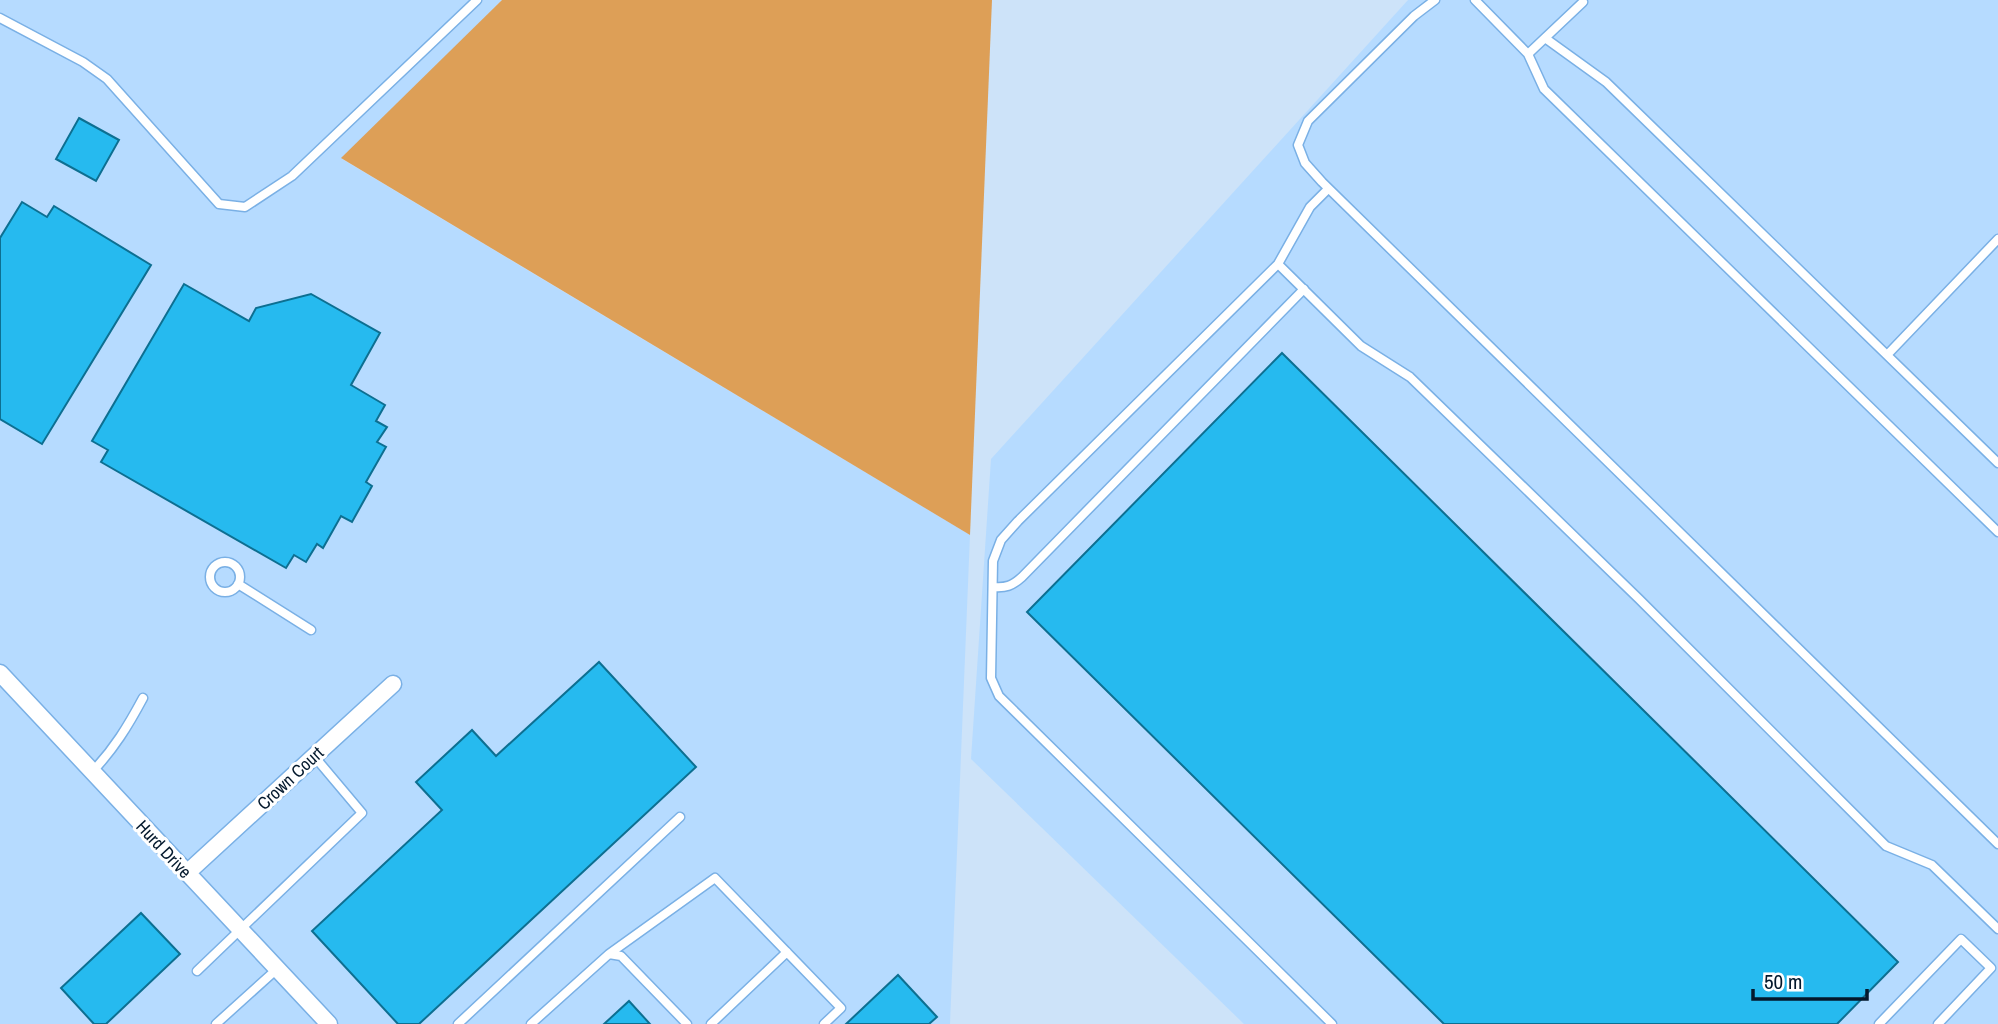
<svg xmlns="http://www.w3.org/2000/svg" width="1998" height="1024" font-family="'Archivo Narrow',sans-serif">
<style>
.built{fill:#b6dbff}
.green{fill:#dd9f57}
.building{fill:#26baef;stroke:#0d6f91;stroke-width:2}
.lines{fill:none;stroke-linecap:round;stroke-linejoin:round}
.lane-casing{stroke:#7ab0e5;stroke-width:11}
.street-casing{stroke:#7ab0e5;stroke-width:19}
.lane{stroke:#fff;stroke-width:8}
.street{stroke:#fff;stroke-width:16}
.labels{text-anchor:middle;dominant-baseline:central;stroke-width:6;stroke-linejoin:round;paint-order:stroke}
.street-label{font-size:18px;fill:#03182c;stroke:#fff}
</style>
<rect width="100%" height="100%" fill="#cde3f9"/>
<path class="built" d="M 0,0 L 502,0 L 342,159 L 970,535 L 950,1024 L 0,1024 Z
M 1408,0 L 1998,0 L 1998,1024 L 1244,1024 L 971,759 L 991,459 Z"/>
<path class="green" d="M 502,0 L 992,0 L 970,535 L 341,158 Z"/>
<path class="building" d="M 79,118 L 119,140 L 96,181 L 56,159 Z
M 22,202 L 47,217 L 54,206 L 151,265 L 42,444 L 0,419 L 0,238 Z
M 184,284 L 249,321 L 256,308 L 311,294 L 380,333 L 351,385 L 385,405 L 376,421 L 387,427 L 377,442 L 386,447 L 366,482 L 372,486 L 352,522 L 341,516 L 323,548 L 317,544 L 306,562 L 294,555 L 286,568 L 101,462 L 108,450 L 92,441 Z
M 1282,353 L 1898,962 L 1837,1024 L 1444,1024 L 1027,612 Z
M 599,662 L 696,767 L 419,1024 L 398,1024 L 312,931 L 442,810 L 416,782 L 472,730 L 496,756 Z
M 141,913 L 180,954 L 106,1024 L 94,1024 L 61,988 Z
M 898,975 L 937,1017 L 929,1024 L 846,1024 Z
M 629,1001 L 650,1024 L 604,1024 Z"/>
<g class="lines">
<defs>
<path id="lane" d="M 1435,0 L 1414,16 L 1308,121 L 1298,145 L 1305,163 L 1322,182 L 1998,844
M 1475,0 L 1528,54 L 1583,2
M 0,18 L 83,62 L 107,79 L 219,204 L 245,207 L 292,176 L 477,0
M 1545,38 L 1606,82 L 1998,463
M 1528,54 L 1544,89 L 1998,532
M 1328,189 L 1310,207 L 1278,264 L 1361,346 L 1410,377 L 1639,599 L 1886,846 L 1932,865 L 1998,929
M 1278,264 L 1018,521 L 1001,540 L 993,561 L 991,678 L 999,696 L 1332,1024
M 1887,355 L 1998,239
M210 577a15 15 0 1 1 30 0a15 15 0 1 1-30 0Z
M 238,584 L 311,630
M 993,587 C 1006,588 1012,586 1022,577 L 1304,289
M 92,772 C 114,749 128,726 143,698
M 609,954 L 715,878 L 841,1008 L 824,1024
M 197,971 L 362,813 L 314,756
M 216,1024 L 277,969
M 458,1024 L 680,817
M 531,1024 L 609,954 L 621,956 L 687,1024
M 711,1024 L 787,952
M 1879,1024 L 1961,939 L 1991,968 L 1938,1024"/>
<path id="street" d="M 0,673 L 329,1024
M 187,873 L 393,684"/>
</defs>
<use href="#lane" class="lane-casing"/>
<use href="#street" class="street-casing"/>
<use href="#lane" class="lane"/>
<use href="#street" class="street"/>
</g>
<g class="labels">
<g class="street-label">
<text transform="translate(290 778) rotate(-43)">Crown Court</text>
<text transform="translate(164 849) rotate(47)">Hurd Drive</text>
</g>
</g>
<path d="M1753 989v10h114v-10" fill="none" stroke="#03182c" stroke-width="3.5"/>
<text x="1764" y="989" font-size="21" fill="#03182c" stroke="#ffffff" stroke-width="5" paint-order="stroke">50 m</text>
</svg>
